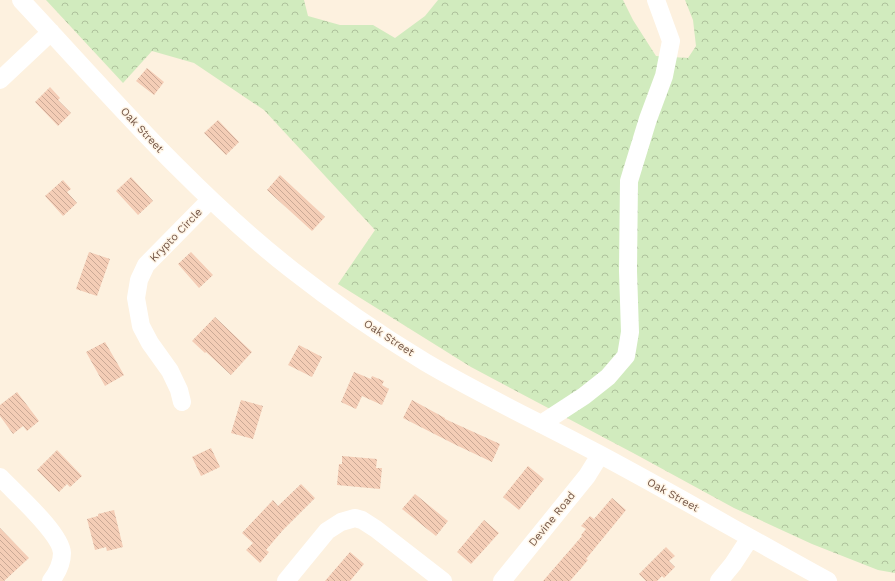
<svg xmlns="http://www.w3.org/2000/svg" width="895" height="581" font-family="'Work Sans',sans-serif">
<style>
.forest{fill:url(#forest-crowns)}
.building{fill:url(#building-back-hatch)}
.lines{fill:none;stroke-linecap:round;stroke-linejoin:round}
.minor{stroke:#fff;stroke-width:18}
.labels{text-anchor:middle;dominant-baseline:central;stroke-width:3;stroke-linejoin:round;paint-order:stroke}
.street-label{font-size:11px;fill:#745646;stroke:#fff5e6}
</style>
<defs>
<pattern id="forest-crowns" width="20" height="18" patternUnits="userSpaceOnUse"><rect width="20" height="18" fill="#d1ebbe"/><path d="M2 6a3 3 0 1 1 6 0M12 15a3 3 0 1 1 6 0" fill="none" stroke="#aec19c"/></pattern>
<pattern id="building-back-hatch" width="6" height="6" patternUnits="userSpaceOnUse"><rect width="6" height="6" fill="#f4cdb6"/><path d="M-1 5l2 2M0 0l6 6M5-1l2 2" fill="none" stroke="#caa996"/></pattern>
</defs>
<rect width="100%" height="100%" fill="#fdf1df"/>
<path class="forest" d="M 46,0 L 304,0 L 308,16 L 340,25 L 373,25 L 395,38 L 425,16 L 438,0 L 623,0 L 633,20 L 656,56 L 688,58 L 696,46 L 693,20 L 685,0 L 895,0 L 895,573 L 878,570 L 812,544 L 734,508 L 635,454 L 471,367 L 338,284 L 375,230 L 264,110 L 194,63 L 152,51 L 123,83 Z"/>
<path class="building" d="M 147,68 L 164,82 L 154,95 L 136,81 Z
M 50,87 L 60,98 L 58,100 L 71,113 L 58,126 L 35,102 Z
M 218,120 L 239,142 L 226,155 L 204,133 Z
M 280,175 L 325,217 L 312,231 L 267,190 Z
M 131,177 L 153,201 L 138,215 L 116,191 Z
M 63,180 L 71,189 L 67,192 L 77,203 L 63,216 L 45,196 Z
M 89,252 L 110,259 L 97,296 L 76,289 Z
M 191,252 L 213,275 L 199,288 L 178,264 Z
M 215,317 L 252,352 L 231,375 L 206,352 L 205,353 L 192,341 Z
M 105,342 L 124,375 L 105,386 L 86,352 Z
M 299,345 L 322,357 L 312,377 L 288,365 Z
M 354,372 L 371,379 L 372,376 L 384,381 L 382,385 L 389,389 L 382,405 L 362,396 L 356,409 L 341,402 Z
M 17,392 L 39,421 L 27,431 L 23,426 L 13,434 L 0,416 L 0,405 Z
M 241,400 L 263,406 L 253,439 L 231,433 Z
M 412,400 L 445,418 L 445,419 L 500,444 L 492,462 L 456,445 L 403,418 Z
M 211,448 L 220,467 L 201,476 L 192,457 Z
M 57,450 L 82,476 L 70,487 L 67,484 L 59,492 L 37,470 Z
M 342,456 L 377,459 L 376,468 L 382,468 L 380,489 L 337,485 L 339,464 L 342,464 Z
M 528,466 L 544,479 L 519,510 L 503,497 Z
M 301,484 L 315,498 L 283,530 L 266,550 L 269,552 L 260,563 L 246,550 L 253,543 L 242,533 L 273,500 L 278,506 Z
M 415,494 L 448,521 L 436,536 L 402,509 Z
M 612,498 L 626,510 L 586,559 L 588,560 L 570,581 L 543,581 L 582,536 L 581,535 L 586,529 L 581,526 L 590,516 L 594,519 Z
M 114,510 L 123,547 L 107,551 L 106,547 L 95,550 L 87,519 L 98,516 L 98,514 Z
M 484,520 L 499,533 L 471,564 L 457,552 Z
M 0,528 L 29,558 L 4,581 L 0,581 Z
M 666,547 L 675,556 L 669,561 L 675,567 L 664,578 L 662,576 L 657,581 L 646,581 L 639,574 Z
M 350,552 L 364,564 L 350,581 L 325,581 Z"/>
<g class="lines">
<path class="minor" d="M 21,0 C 108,93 191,191 292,270 C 334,303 379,334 425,362 C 481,395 541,423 599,454 C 676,495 751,539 828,581
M 0,80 L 51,32
M 182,402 L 179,390 L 170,371 L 150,343 L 141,326 L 136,298 L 139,280 L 146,265 L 210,200
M 541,424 L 584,396 L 608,377 L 626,356 L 630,332 L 628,271 L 629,181 L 648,119 L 664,76 L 671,41 L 656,0
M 0,477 C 15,493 61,533 62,553 C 62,563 57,573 51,581
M 286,581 L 327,531 L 341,522 L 355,518 L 362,520 L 376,529 L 443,581
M 502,581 L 587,476 L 600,455
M 719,581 L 733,564 L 750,538"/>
</g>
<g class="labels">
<g class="street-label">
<text transform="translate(142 130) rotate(47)">Oak Street</text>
<text transform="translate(176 235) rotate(-46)">Krypto Circle</text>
<text transform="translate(389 338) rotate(33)">Oak Street</text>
<text transform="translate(673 495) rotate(29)">Oak Street</text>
<text transform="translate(552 519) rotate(-51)">Devine Road</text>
</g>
</g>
</svg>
